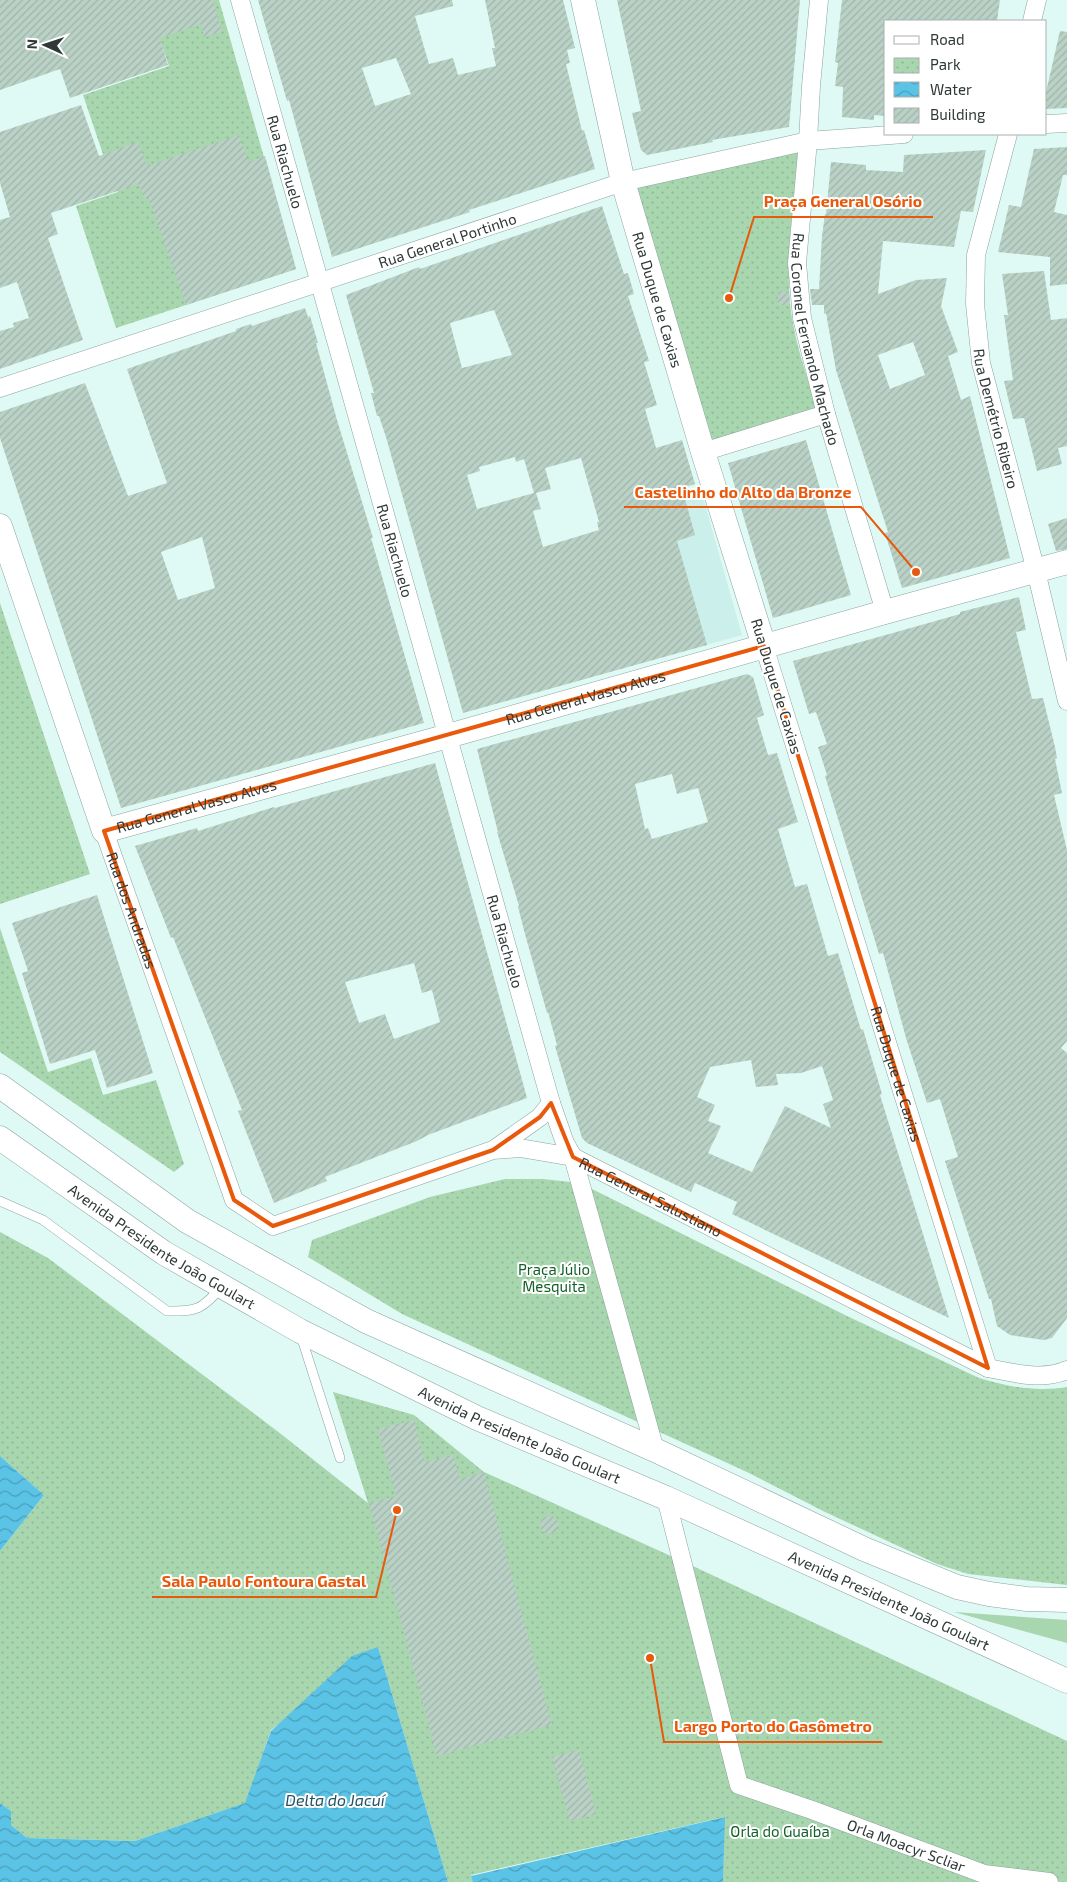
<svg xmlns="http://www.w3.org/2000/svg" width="1067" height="1882" font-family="'Exo 2',sans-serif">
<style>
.built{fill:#cbefea}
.grass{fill:#a8d6ae}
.park{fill:url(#park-dots)}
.water{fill:url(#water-waves)}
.building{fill:url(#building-hatch);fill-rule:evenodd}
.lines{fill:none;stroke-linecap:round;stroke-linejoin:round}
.lane-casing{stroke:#8ba4a0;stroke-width:10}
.street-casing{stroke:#8ba4a0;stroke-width:19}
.secondary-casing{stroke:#8ba4a0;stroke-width:25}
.lane{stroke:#fff;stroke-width:9}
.street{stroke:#fff;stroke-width:18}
.secondary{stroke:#fff;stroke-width:24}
.marked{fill:none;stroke:#e8590c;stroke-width:4;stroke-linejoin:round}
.labels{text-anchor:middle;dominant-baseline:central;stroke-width:4;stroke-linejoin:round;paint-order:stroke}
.street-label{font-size:15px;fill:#2f3a38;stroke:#fff}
.park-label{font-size:15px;fill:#145f2a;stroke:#fff}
.water-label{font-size:16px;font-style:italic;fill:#275463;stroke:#fff}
.leader{fill:none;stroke:#e8590c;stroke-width:2}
.callout-dot{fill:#e8590c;stroke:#fff;stroke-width:2}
.callout-label{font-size:16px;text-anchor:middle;font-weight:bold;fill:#e8590c;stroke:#fff;stroke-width:4;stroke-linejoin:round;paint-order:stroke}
</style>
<defs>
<pattern id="park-dots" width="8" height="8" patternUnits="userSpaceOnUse" patternTransform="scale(1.25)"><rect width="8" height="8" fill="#a8d6ae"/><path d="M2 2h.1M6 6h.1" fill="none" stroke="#91b896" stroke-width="1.8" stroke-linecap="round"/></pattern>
<pattern id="water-waves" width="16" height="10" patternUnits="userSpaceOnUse" patternTransform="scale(1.25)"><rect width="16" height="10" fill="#5ac3e6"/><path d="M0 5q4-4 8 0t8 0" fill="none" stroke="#4b9fbb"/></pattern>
<pattern id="building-hatch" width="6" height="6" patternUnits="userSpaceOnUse" patternTransform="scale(1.25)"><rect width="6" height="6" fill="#bad1c6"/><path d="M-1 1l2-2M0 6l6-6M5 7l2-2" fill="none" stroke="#a0b4ab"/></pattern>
</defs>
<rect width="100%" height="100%" fill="#dffaf5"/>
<path class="built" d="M 700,487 L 742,635 L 656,659 L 614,512 Z"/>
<path class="grass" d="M 954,1612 L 1067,1620 L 1067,1643 Z"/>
<path class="park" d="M 147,0 L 219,0 L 296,269 L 116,328 L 76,206 L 118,192 L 111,172 L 109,172 L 83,95 L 169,66 Z
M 798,152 C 794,207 782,274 794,328 C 799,355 809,382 817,409 L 710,443 L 635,186 Z
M 0,603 L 90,874 L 0,904 Z
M 0,928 L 48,1072 L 91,1058 L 103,1095 L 156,1080 L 184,1164 L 174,1172 L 0,1052 Z
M 505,1179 L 543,1179 L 580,1183 L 847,1316 L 979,1378 C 1008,1387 1037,1392 1067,1387 L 1067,1585 L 968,1574 L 937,1564 L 825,1512 L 749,1473 L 402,1314 L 308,1257 L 312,1240 L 430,1197 Z
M 0,1232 L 48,1258 L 281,1434 L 368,1503 L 333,1392 L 414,1415 L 484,1472 L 682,1561 L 1067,1741 L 1067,1882 L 723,1882 L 724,1817 L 471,1875 L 473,1882 L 448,1882 L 378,1647 L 271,1730 L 246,1803 L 135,1841 L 27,1838 L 11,1825 L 11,1811 L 0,1803 L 0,1551 L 44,1495 L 0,1456 Z"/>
<path class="water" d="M 0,1456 L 44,1495 L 0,1551 Z
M 378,1647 L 448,1882 L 0,1882 L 0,1803 L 11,1811 L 11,1825 L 27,1838 L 135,1841 L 245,1803 L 271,1731 L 352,1656 Z
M 725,1817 L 723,1882 L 473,1882 L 471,1876 Z"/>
<path class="building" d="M 0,0 L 213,0 L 222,32 L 204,37 L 201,24 L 160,38 L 168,65 L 70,98 L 60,69 L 0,90 Z
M 258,0 L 452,0 L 453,6 L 415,16 L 429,64 L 453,58 L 458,75 L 496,66 L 492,48 L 495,48 L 485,0 L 563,0 L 575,48 L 567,50 L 570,63 L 566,64 L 582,131 L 584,130 L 595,169 L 469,210 L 470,212 L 332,257 L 289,100 L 287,101 ZM 396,58 L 411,94 L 375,106 L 362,68 Z
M 617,0 L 800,0 L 789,127 L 712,140 L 713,142 L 647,155 L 641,150 L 632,113 L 641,111 Z
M 842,0 L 1000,0 L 997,21 L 886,21 L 886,116 L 874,115 L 874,120 L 842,117 L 843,87 L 835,86 L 838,63 L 835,62 Z
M 1060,31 L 1067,32 L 1067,108 L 1046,109 L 1046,92 Z
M 81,105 L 99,156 L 138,142 L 147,166 L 239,135 L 248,162 L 265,156 L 296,269 L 186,305 L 148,197 L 144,198 L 139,184 L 51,213 L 58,234 L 48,238 L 83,340 L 0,369 L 0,331 L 14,327 L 13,323 L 29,318 L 17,282 L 0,288 L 0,220 L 10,217 L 0,183 L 0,132 Z
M 1067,147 L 1067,175 L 1063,175 L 1054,212 L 1067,215 L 1067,284 L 1050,286 L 1050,257 L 998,252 L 1009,205 L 1021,207 L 1034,149 Z
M 986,150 L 973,212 L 961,211 L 954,247 L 883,241 L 878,294 L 916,280 L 947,278 L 941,306 L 958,352 L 948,356 L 961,400 L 970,396 L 1010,558 L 902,588 L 885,533 L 888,532 L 836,370 L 826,313 L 824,314 L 824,305 L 812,305 L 810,289 L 819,289 L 822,236 L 825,214 L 826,214 L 831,162 L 866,165 L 866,170 L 903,172 L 904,155 ZM 913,342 L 925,375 L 890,389 L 878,355 Z
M 602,206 L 624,274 L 628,273 L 634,294 L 628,296 L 649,361 L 644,362 L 657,405 L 645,409 L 656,448 L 682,440 L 695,484 L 682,488 L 695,535 L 677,541 L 707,645 L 463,713 L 386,437 L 379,416 L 377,416 L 371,393 L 374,393 L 346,295 L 419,267 L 420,269 ZM 494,310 L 512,355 L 462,368 L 450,323 ZM 515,457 L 516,462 L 524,459 L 534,493 L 477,509 L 467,475 L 480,471 L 479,467 ZM 581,458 L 599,522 L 597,522 L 599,530 L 543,547 L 533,511 L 541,509 L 536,493 L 551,489 L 545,468 Z
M 1044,271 L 1051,320 L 1067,318 L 1067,446 L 1058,448 L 1062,464 L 1037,471 L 1024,418 L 1013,419 L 1004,381 L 1013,380 L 1004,315 L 1008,315 L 1002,274 Z
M 789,291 L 790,305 L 778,305 L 778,292 Z
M 305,308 L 308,317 L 310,316 L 318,343 L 316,343 L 337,420 L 373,538 L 371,538 L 424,723 L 121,808 L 0,438 L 0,412 L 85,383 L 128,496 L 167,483 L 127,369 L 236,331 L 236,329 L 251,324 L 252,326 ZM 202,537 L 215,588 L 178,600 L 161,552 Z
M 806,440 L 851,595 L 773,618 L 728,463 Z
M 1067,518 L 1067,549 L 1056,551 L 1048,524 Z
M 1019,597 L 1026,630 L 1016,632 L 1032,699 L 1043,698 L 1055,747 L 1057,758 L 1055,759 L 1062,793 L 1054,795 L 1067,850 L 1067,1041 L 1061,1048 L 1067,1053 L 1067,1318 L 1052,1338 L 1044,1340 L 1010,1335 L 997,1326 L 991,1299 L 989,1299 L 945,1161 L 958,1157 L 940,1099 L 927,1103 L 906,1038 L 883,953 L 879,954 L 825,776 L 827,775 L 818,747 L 827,744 L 816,712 L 809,714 L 793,661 L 932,622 L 960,614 L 960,612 Z
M 747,674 L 753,677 L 764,715 L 757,718 L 768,755 L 777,753 L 798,822 L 778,829 L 795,887 L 807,884 L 828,956 L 838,953 L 861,1030 L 863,1029 L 882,1094 L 880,1095 L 949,1318 L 732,1214 L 737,1202 L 695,1183 L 691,1192 L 587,1143 L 582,1138 L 555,1046 L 557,1045 L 548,1012 L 547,1013 L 525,934 L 518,907 L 519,906 L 497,832 L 498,832 L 477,749 ZM 672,774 L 677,794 L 698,788 L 708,822 L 652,839 L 648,828 L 645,829 L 635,784 ZM 751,1060 L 756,1087 L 778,1085 L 776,1074 L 801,1073 L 822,1066 L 833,1100 L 823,1104 L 831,1128 L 785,1106 L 752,1172 L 708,1153 L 721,1126 L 708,1121 L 715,1105 L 697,1097 L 710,1067 Z
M 435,763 L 527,1098 L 428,1135 L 417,1141 L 325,1177 L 327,1181 L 274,1203 L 238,1111 L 242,1110 L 173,937 L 171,938 L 135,846 L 197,828 L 198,831 L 274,807 L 275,808 ZM 414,963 L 422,993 L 432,990 L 440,1022 L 394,1039 L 385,1014 L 359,1023 L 345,982 Z
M 97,895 L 153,1073 L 107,1088 L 95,1050 L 50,1064 L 22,973 L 28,971 L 12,923 Z
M 414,1420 L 425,1462 L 453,1455 L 460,1479 L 484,1472 L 552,1725 L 437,1756 L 369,1503 L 396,1496 L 378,1429 Z
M540 1525a9 9 0 1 1 18 0a9 9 0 1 1-18 0Z
M 579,1750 L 596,1814 L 570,1821 L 552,1757 Z"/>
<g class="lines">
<defs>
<path id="lane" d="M 0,1201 L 43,1220 L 167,1311 C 198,1312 201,1309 222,1287
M 301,1336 L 340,1458"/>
<g id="street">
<path id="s1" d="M 240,0 L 551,1103 L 565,1143 L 573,1157 L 655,1450"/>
<path id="s2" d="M 819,0 L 811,86 L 808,141 L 797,263 L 802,318 L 826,414 L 885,612"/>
<path d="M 1032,21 L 1037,0"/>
<path d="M 1046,124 L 1067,123"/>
<path id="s3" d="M 1008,134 L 976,255 L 975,304 L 981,363 L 1036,571 L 1067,701"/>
<path id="s4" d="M 0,388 L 623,182 L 808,141 L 904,134"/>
<path d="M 703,452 L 826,414"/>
<path id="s5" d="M 764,646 L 988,1368"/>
<path id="s6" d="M 104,831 L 234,1200 L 273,1226 L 493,1150 L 520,1148 L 573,1157 L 988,1368 C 1013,1373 1043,1381 1067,1370"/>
<path d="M 496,1148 L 540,1117 L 551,1103"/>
<path id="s7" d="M 666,1498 L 739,1785 L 812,1810 L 984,1874 L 1049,1882"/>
</g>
<g id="secondary">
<path id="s8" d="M 583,0 L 623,182 L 703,452 L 764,646"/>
<path id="s9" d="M 0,526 L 104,831 L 448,736 L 885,612 L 1067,562"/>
<path d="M 0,1086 L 187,1221 L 366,1321 L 655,1450 L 864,1549 L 957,1587 L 989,1594 L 1027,1599 L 1067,1600"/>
<path id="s10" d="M 0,1138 L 164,1253 L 300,1331 L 477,1418 L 666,1498 L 1067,1681"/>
</g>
</defs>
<use href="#lane" class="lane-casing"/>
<use href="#street" class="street-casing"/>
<use href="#secondary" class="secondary-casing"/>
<use href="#lane" class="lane"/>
<use href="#street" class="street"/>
<use href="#secondary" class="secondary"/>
</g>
<path class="marked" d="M 764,646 L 988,1368 L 573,1157 L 551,1103 L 540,1117 L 493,1150 L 273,1226 L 234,1200 L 104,831 Z"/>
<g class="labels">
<g class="street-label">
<text stroke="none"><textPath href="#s1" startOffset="168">Rua Riachuelo</textPath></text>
<text stroke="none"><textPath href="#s4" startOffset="471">Rua General Portinho</textPath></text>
<text stroke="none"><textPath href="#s8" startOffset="309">Rua Duque de Caxias</textPath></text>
<text stroke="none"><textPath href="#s2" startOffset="342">Rua Coronel Fernando Machado</textPath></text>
<text stroke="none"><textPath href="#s3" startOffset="291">Rua Demétrio Ribeiro</textPath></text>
<text stroke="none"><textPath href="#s1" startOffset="572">Rua Riachuelo</textPath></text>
<text transform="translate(777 686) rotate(73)">Rua Duque de Caxias</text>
<text stroke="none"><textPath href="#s9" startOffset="822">Rua General Vasco Alves</textPath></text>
<text stroke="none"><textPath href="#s9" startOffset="418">Rua General Vasco Alves</textPath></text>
<text stroke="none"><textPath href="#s6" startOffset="84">Rua dos Andradas</textPath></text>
<text stroke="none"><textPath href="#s1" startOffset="978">Rua Riachuelo</textPath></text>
<text stroke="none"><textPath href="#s5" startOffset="448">Rua Duque de Caxias</textPath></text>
<text stroke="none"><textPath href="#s6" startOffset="839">Rua General Salustiano</textPath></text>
<text stroke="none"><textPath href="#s10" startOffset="195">Avenida Presidente João Goulart</textPath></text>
<text stroke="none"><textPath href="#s10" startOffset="600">Avenida Presidente João Goulart</textPath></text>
<text stroke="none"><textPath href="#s10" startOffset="1005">Avenida Presidente João Goulart</textPath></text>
<text stroke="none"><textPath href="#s7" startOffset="474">Orla Moacyr Scliar</textPath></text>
</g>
<g class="park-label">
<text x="554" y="1269">Praça Júlio<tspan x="554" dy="17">Mesquita</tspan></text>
<text x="780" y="1831">Orla do Guaíba</text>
</g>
<g class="water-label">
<text x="335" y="1799">Delta do Jacuí</text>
</g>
</g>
<path class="leader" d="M729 298L754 217H933M916 572L861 507H624M397 1510L376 1597H152M650 1658L664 1742H882"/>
<g class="callout-dot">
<circle cx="729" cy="298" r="5"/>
<circle cx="916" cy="572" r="5"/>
<circle cx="397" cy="1510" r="5"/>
<circle cx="650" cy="1658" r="5"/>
</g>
<g class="callout-label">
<text x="843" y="207">Praça General Osório</text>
<text x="743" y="498">Castelinho do Alto da Bronze</text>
<text x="264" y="1587">Sala Paulo Fontoura Gastal</text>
<text x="773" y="1732">Largo Porto do Gasômetro</text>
</g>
<rect x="884" y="20" width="162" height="115" fill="#ffffff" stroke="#acb0af"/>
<rect x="894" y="36" width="25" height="8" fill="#ffffff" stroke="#acb0af"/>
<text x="930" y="45" font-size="15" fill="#2f3a38">Road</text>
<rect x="894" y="58" width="25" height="15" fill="url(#park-dots)" stroke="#acb0af"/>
<text x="930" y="70" font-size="15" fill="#2f3a38">Park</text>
<rect x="894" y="82" width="25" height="15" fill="url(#water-waves)" stroke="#acb0af"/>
<text x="930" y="95" font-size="15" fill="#2f3a38">Water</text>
<rect x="894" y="108" width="25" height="15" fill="url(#building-hatch)" stroke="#acb0af"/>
<text x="930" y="120" font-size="15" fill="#2f3a38">Building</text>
<g transform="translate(45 45) rotate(273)" stroke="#ffffff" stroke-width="4" paint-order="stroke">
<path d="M0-4L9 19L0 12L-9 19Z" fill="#2f3a38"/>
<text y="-8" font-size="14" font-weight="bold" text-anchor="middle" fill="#2f3a38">N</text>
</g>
</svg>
